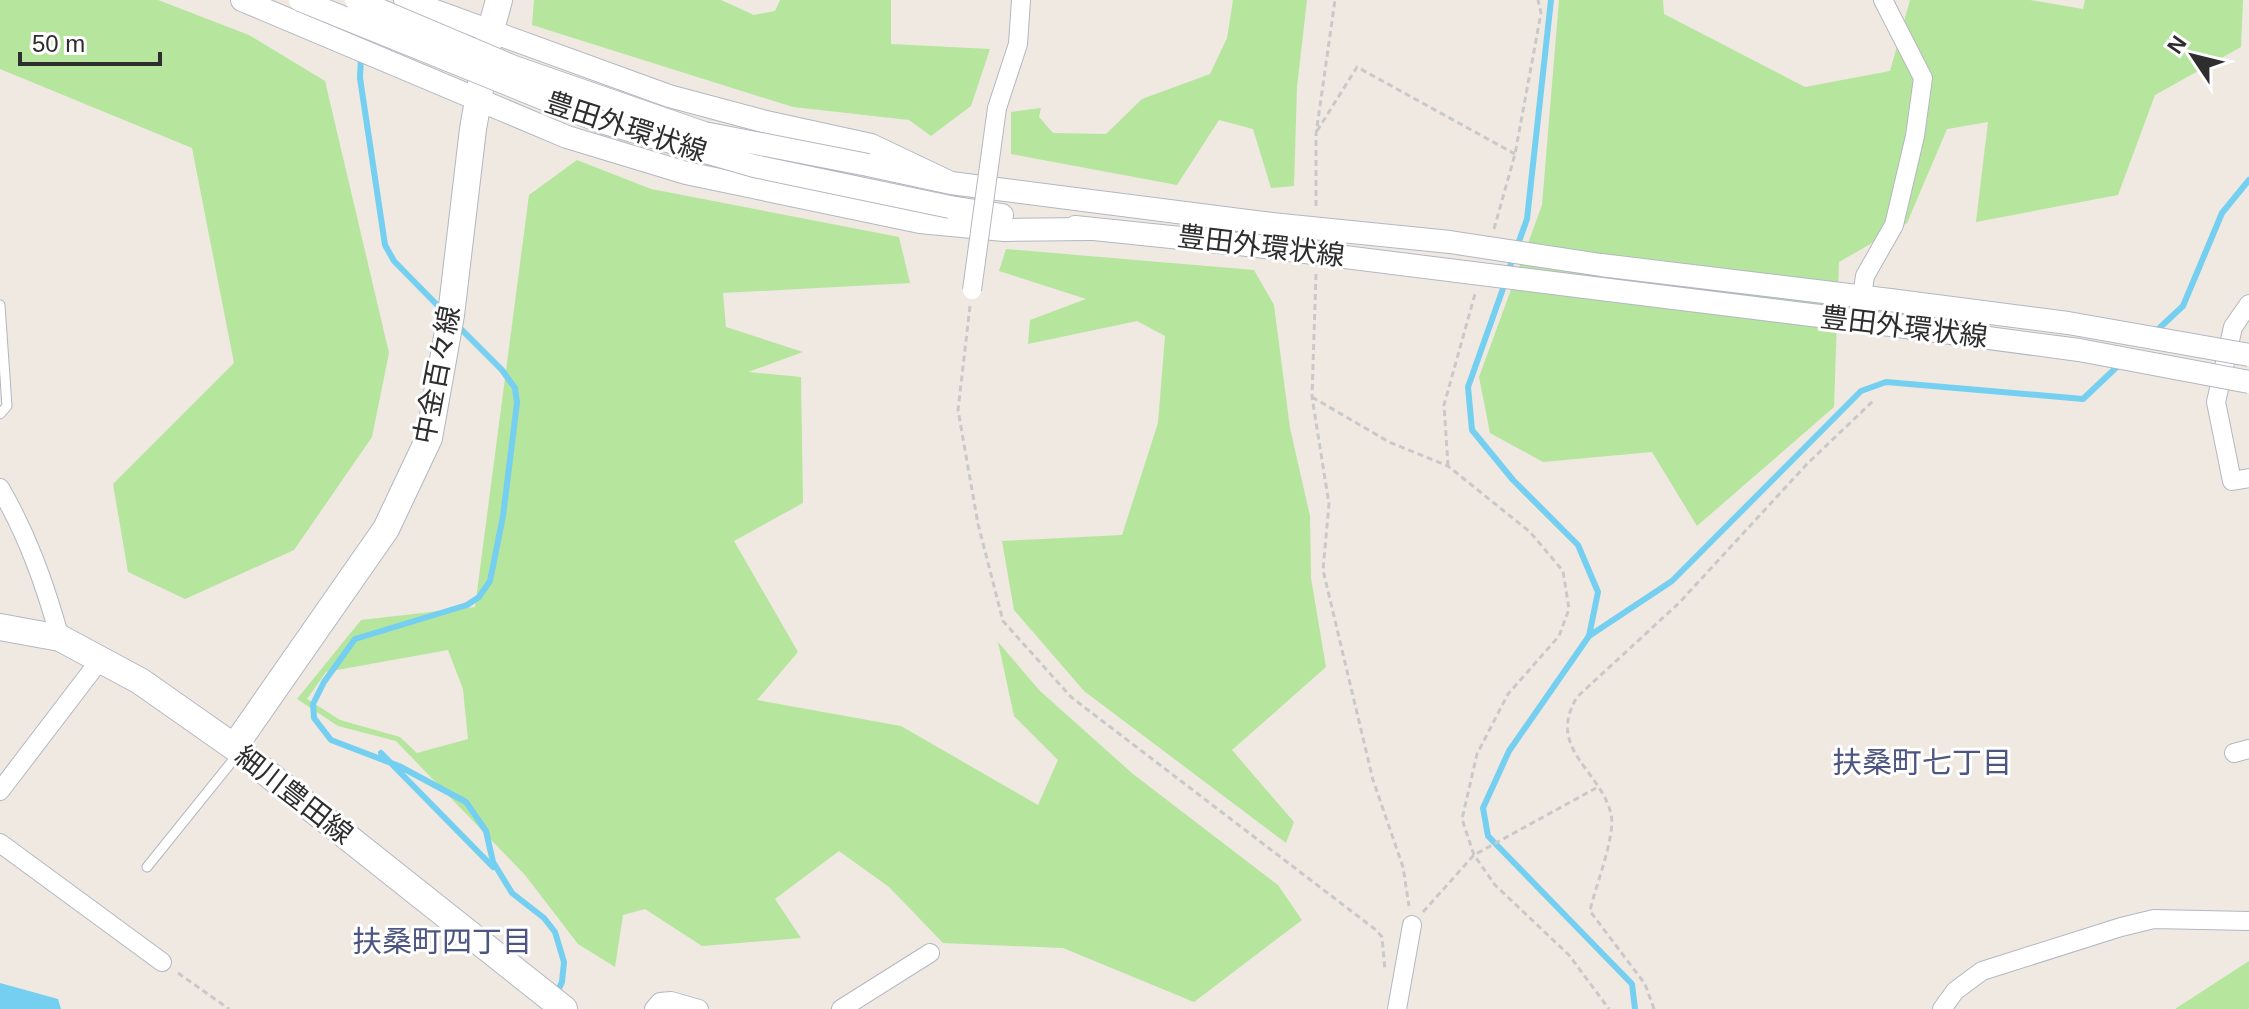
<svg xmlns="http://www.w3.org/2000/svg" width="2249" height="1009" font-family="Arial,'Noto Sans JP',sans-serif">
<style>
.green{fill:#b6e59e;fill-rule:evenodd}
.water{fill:#75cff0}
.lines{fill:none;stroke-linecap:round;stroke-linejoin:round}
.stream{stroke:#75cff0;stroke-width:6}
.service-casing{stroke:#b4b7c1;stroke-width:11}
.minor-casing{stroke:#b4b7c1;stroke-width:20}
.tertiary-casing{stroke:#b4b7c1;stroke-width:24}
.secondary-casing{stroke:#b4b7c1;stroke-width:28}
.path{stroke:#c9c9c9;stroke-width:3;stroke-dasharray:6 4;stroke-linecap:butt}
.service{stroke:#fff;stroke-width:9}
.minor{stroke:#fff;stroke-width:18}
.tertiary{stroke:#fff;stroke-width:22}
.secondary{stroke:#fff;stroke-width:26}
.minor-bridge-casing{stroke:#b4b7c1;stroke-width:20;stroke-linecap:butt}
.tertiary-bridge-casing{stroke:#b4b7c1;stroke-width:24;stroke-linecap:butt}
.minor-bridge{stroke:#fff;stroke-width:18}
.tertiary-bridge{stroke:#fff;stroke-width:22}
.labels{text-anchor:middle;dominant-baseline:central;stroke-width:6;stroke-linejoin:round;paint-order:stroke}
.street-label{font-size:28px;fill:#2e2e2e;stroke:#fff}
.neighbourhood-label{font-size:30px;fill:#4d5680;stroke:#fff}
</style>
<rect width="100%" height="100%" fill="#efe9e1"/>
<path class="green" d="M 0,0 L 158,0 L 249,35 L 325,81 L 389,353 L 372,437 L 294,550 L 185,599 L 128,572 L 113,484 L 234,363 L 192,148 L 0,69 Z
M 534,0 L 721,0 L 754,15 L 775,11 L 780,0 L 891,0 L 891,44 L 990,49 L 971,106 L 931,136 L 909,120 L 793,107 L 532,25 Z
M 1233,0 L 1307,0 L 1297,87 L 1294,186 L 1271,188 L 1253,129 L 1219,120 L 1177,185 L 1011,154 L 1011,112 L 1041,108 L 1039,117 L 1053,133 L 1106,134 L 1142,99 L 1210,74 L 1227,38 Z
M 1559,0 L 1663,0 L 1664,14 L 1805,87 L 1890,71 L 1910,0 L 2030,0 L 2083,9 L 2085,0 L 2243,0 L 2241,47 L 2155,95 L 2118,195 L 1976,222 L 1988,122 L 1947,129 L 1907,223 L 1839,262 L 1834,407 L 1697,526 L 1652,452 L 1543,462 L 1490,433 L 1479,377 L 1542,205 Z
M 577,160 L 651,189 L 899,237 L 910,283 L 723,293 L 726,327 L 803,352 L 748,372 L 801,377 L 803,503 L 734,541 L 798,652 L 757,700 L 901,726 L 1038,805 L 1058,760 L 1014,716 L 998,642 L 1040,691 L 1133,774 L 1278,885 L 1302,920 L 1194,1002 L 1063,948 L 943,943 L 889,887 L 839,851 L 775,899 L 801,938 L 702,946 L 645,909 L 623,915 L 615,967 L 578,944 L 525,875 L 396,741 L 338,726 L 297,699 L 361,620 L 475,607 L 529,195 ZM 448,650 L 463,689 L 468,739 L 417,753 L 400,737 L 340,720 L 307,699 L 326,672 Z
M 1006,249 L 1254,270 L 1274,305 L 1290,428 L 1310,516 L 1311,578 L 1326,667 L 1232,750 L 1294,822 L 1286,843 L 1084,691 L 1014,610 L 1002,541 L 1122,535 L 1158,423 L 1165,336 L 1137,321 L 1028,344 L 1030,320 L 1086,299 L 999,271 Z
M 2249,961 L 2249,1009 L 2175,1009 Z"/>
<path class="water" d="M 0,983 L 58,999 L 61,1009 L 0,1009 Z"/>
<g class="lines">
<path class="stream" d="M 361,55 L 360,78 L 385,245 L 394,261 L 444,312
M 1508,272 L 1527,219 L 1551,0
M 1505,283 L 1468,387 L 1472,430 L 1513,480 L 1578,545 L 1598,592 L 1589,636 L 1509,751 L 1483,808 L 1488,836 L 1632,984 L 1635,1009
M 457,325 L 502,370 L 515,388 L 517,403 L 503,516 L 490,581 L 479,597 L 467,605 L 355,639 L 324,682 L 313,704 L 314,718 L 331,740 L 399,766 L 466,802 L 486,831 L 493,862 L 512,893 L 544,918 L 555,932 L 564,962 L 562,982 L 556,995
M 2153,334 L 2183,306 L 2222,213 L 2249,180
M 1589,636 L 1672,581 L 1861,391 L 1886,382 L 2083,399 L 2121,363
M 381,753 L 493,867"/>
<defs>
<path id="service" d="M 0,305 L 7,406 L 0,414
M 147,867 L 238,754"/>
<path id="minor" d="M 997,108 L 1018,44 L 1021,0
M 1862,296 L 1865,276 L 1894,225 L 1915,136 L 1923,78 L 1883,0
M 2249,304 L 2233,327 L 2216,402 L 2232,481 L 2249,478
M 0,488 C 28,536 45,585 60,638
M 2234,753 L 2249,749
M 0,791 L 100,660
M 0,843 L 162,962
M 654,1009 L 660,1002 L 671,1001 L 699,1009
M 841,1009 L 930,953
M 1397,1009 L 1412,925
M 1942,1009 L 1955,991 L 1982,971 L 2121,927 L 2154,919 L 2249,921"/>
<path id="tertiary" d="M 242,0 L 567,137 L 686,173 L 920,222 L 1004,230 L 1089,229
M 405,0 L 669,96 L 766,122 L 871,145 L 951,183
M 868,165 L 951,183 L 1263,223
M 950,207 L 1002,215
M 1075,227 L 1257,246
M 1601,265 L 1890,300
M 1601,289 L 1868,322"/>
<path id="secondary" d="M 0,627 L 60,638 L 140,681 L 234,747 L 564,1009
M 234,747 L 386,529 L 429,438 L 451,315 L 473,129 L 490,33 L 499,0"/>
</defs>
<use href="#service" class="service-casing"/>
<use href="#minor" class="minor-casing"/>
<use href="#tertiary" class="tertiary-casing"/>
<use href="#secondary" class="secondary-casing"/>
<path class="path" d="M 1317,131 L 1357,67 L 1515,154
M 1316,206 L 1316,134 L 1335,0
M 1494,229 L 1515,154 L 1541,13 L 1538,0
M 1316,274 L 1312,397 L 1329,504 L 1323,570 L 1373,780 L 1403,867 L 1409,906
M 970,306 L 958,410 L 978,524 L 1003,621 L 1071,697 L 1376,930 L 1382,937 L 1385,970
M 1312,397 L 1389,442 L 1448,466 L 1530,532 L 1563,571 L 1569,609 L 1559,636 L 1508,694 L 1477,754 L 1462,819 L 1474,855 L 1495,885 L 1569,955 L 1609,1009
M 1448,466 L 1444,405 L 1475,294
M 1423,912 L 1474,855 L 1596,788
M 178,973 L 229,1009
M 1654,1009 L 1645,984 L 1590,911 C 1595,887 1616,836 1611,814 C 1600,769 1546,749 1577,697 L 1679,603 L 1807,464 L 1873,401"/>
<use href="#service" class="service"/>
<use href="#minor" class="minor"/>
<use href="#tertiary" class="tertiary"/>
<use href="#secondary" class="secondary"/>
<defs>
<path id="minor-bridge" d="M 972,290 L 997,108"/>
<path id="tertiary-bridge" d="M 300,0 L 601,122 L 754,166 L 950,207
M 356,0 L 514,67 L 704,133 L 868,165
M 1263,223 L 1450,242 L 1601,265
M 1257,246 L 1601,289
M 1890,300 L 2068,323 L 2249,355
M 1868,322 L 2079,350 L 2249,382"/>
</defs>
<use href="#minor-bridge" class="minor-bridge-casing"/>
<use href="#tertiary-bridge" class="tertiary-bridge-casing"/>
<use href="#minor-bridge" class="minor-bridge"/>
<use href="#tertiary-bridge" class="tertiary-bridge"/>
</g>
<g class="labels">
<g class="street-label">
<text transform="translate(626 127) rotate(18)">豊田外環状線</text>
<text transform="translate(1261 246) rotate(7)">豊田外環状線</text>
<text transform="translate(1904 327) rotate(7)">豊田外環状線</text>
<text transform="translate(437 375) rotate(-79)">中金百々線</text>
<text transform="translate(294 795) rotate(38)">細川豊田線</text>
</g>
<g class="neighbourhood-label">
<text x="1922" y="762">扶桑町七丁目</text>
<text x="442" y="941">扶桑町四丁目</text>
</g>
</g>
<g transform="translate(2193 56) rotate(305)" stroke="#ffffff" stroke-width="6" paint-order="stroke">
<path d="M0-6L14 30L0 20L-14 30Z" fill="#2e2e2e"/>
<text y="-12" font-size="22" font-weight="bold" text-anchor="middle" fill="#2e2e2e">N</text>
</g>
<path d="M20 52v12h140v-12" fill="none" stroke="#2e2e2e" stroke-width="4"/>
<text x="32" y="52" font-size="24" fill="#2e2e2e" stroke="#ffffff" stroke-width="6" paint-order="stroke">50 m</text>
</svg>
